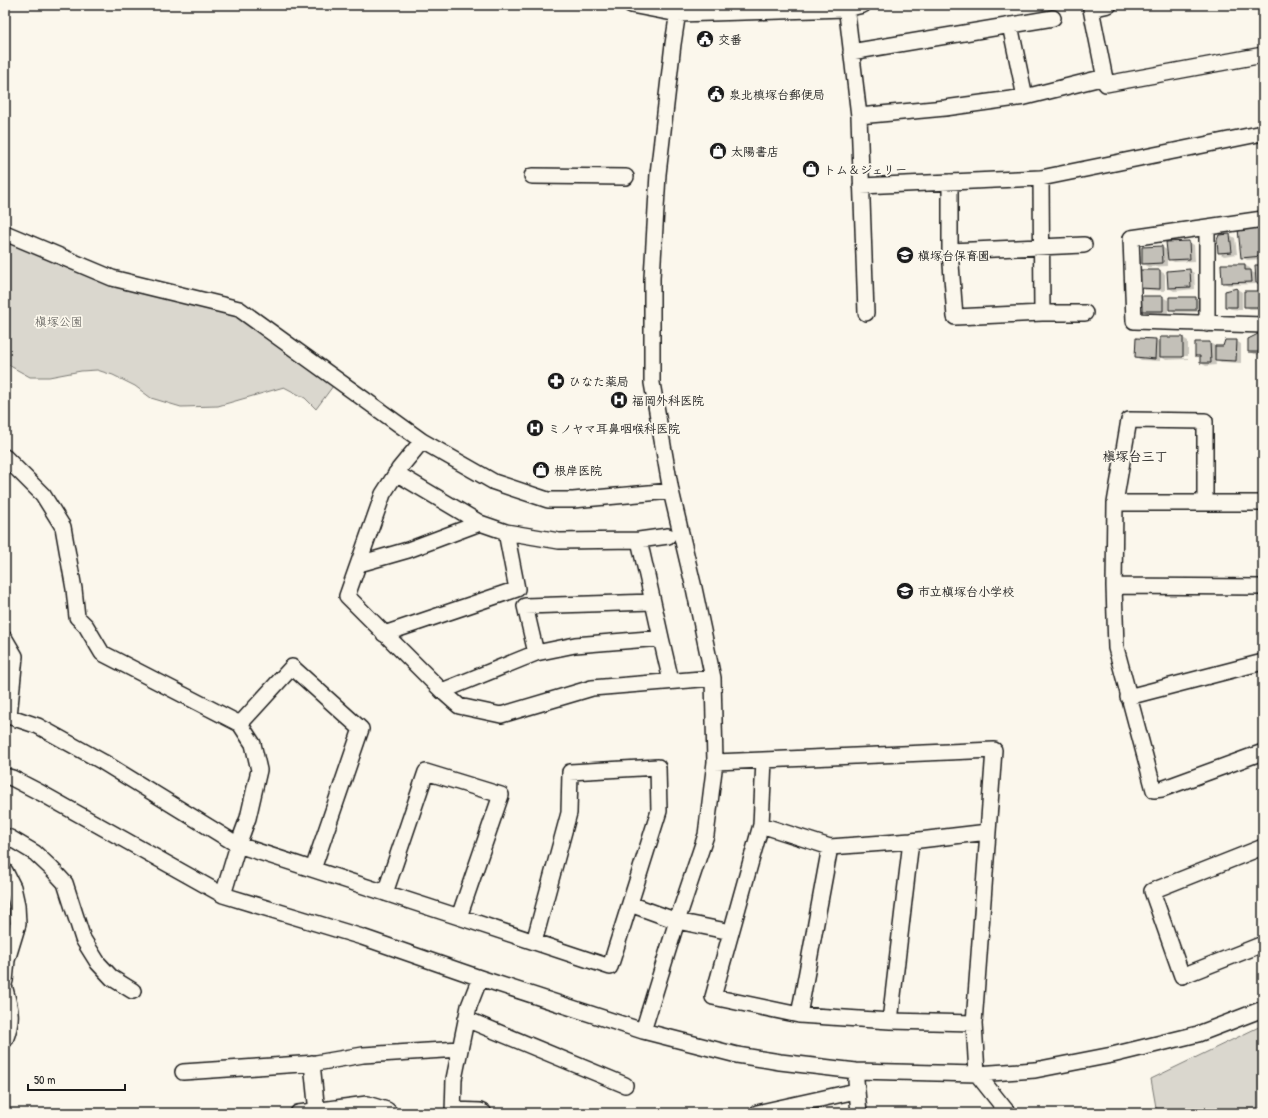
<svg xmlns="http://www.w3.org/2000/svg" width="1268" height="1118" font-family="'Patrick Hand','Klee One',sans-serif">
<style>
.green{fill:#dad7ce;stroke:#7b7a75}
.shadow{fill:#0003}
.building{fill:#c3c0b8;stroke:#1c1c1c}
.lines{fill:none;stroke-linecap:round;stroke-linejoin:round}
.minor-casing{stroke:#1c1c1c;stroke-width:18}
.minor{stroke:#fbf7ec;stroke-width:15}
.labels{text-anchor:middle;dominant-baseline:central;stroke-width:3.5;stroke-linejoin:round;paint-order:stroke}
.poi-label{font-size:12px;font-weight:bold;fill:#1c1c1c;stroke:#fbf7ec;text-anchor:start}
.park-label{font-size:12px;fill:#555451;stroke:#fbf7ec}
.neighbourhood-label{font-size:13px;font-weight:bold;fill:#1c1c1c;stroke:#fbf7ec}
</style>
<rect width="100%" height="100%" fill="#fbf7ec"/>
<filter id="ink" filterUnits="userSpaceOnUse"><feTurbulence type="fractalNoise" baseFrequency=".025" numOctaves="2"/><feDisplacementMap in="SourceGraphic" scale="8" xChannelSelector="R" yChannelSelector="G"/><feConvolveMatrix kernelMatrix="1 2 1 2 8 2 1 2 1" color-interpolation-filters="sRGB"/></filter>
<g filter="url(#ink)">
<path class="green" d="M 5,239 L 226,311 C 265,329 299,358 333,386 L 316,409 L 305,398 L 284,387 L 218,406 L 181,407 L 151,398 L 135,386 L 113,375 L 97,370 L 81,371 L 49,377 L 30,377 L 12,367 L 5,362 Z
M 1263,1025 L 1263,1113 L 1157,1113 L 1151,1079 Z"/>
<path class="shadow" d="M 1259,228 L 1263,230 L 1263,259 L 1247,260 L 1242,257 L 1239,230 Z
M 1230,235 L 1235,238 L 1237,254 L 1224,256 L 1219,253 L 1219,236 Z
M 1189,242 L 1194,245 L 1195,261 L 1174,262 L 1167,258 L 1167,266 L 1148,267 L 1143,264 L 1162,247 L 1168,251 Z
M 1244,265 L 1250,268 L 1250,271 L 1256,274 L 1263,266 L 1263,285 L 1256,282 L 1256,284 L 1228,285 L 1223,282 Z
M 1189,270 L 1194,273 L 1195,289 L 1174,291 L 1169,288 Z
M 1140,271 L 1160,271 L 1165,274 L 1165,291 L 1145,290 L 1140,287 Z
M 1237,289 L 1242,292 L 1242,310 L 1231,309 L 1226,306 L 1226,292 Z
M 1260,292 L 1263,294 L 1263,309 L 1250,309 L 1245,306 Z
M 1162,297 L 1168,300 L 1168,313 L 1147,313 L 1142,310 Z
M 1195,298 L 1200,301 L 1200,312 L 1175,312 L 1170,309 Z
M 1263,335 L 1263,355 L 1254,354 L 1249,352 Z
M 1183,338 L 1188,341 L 1188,356 L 1165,356 L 1165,358 L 1188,358 L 1188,359 L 1166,360 L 1160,356 L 1160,361 L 1141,360 L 1136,357 L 1137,339 L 1156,340 L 1161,343 Z
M 1236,341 L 1241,344 L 1241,363 L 1221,362 L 1215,359 L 1216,365 L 1206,366 L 1201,363 L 1201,358 L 1196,355 L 1210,343 L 1215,346 L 1215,347 L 1224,347 Z"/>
<path class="building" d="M 1259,227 L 1262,256 L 1241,258 L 1238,229 Z
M 1230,234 L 1232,252 L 1218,253 L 1217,240 L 1219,235 Z
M 1189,241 L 1190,259 L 1168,260 L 1166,242 Z
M 1162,246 L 1163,263 L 1142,264 L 1142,247 Z
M 1221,264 L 1245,264 L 1245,270 L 1251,270 L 1252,282 L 1222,283 Z
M 1255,265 L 1263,265 L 1263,283 L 1256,283 Z
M 1190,269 L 1191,287 L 1168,288 L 1167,271 Z
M 1139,270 L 1160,270 L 1160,289 L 1139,288 Z
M 1237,288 L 1237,307 L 1225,307 L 1225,291 Z
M 1244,291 L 1261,291 L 1261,307 L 1244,307 Z
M 1141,296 L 1163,296 L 1163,311 L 1141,311 Z
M 1169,297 L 1196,297 L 1196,310 L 1169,310 Z
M 1258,334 L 1263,334 L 1263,352 L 1248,352 L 1248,339 Z
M 1160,337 L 1183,337 L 1183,357 L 1160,357 Z
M 1136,338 L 1156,339 L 1155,359 L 1135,357 Z
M 1225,340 L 1237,340 L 1236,361 L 1215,360 L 1215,346 L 1223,346 Z
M 1195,342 L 1210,342 L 1211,363 L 1200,363 L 1200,356 L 1195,356 Z"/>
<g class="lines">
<defs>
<path id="minor" d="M 631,5 L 678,14 L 846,9 L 863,5
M 846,5 L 859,116 L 866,313
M 1109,5 L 1091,9 L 1106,84 L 1263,55
M 1010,25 L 1025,97
M 851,52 L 1053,18
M 859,116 L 945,108 L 1025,97 L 1105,77
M 532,176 L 626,177
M 950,182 L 950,251 L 1084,245
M 861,186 L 1041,178 L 1263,133
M 1263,219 L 1131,238 L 1134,321 L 1263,325
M 1207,228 L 1207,324
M 5,233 L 112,278 L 239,309 L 422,441 L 494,482 L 548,500 L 573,500 L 671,491
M 950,251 L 955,317 L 1042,313 L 1041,178
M 1042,313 L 1085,313
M 422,441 L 399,469 L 383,494 L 347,596 L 442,691 L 459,706 L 501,715 L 592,688 L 713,678
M 5,457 L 43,495 L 63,527 L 74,589 L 77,617 L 86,626 L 102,653 L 240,724 L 253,744 L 259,770 L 248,818 L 238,845 L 223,895
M 396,473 L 480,523 L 506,532 L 559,541 L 639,540 L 668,536
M 1115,503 L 1263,503
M 1205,503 L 1205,421 L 1129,420 L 1115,503 L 1114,586 L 1116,648 L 1154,790 L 1162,789 L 1263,752
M 639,540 L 653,602 L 525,606 L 536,653 L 575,645 L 661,638 L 671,681
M 359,564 L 408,550 L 480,523
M 1114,586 L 1263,587
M 653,602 L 661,638
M 384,634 L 517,589 L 506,532
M 5,639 L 15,656 L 9,716
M 442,691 L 536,653
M 1128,697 L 1263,662
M 5,715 L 38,726 L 103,762 L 238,845 L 459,917 L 610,967 L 659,811 L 658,767 L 570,772 L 569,813 L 534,942
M 240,724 L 292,667 L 361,729 L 313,869
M 764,760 L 761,825 L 713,997 L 799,1015 L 890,1021 L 974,1023 L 977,1074 L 1008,1113
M 715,762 L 994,750 L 974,1023
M 5,776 L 12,778 L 41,793 L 223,895 L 362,937 L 480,978 L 643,1031 L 737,1055 L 780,1062 L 856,1071 L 977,1074 L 1035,1070 L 1112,1055 L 1198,1034 L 1263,1009
M 761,825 L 830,847 L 911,841 L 988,832
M 5,836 L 10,838 L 35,853 L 52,869 L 65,883 L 83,939 L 98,963 L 112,978 L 133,991
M 1263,847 L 1152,891 L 1182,976 L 1263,944
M 5,871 L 13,887 L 17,905 L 18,924 L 7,960 L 5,981
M 385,893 L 426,772 L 501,795 L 459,917
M 630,904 L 677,921 L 731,932
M 5,989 C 11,1010 13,1020 5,1040
M 799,1015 L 830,847
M 466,1019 L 625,1085
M 890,1021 L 911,841
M 643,1031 L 677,921 L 706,835 L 715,762 L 713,678 L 694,588 L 671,491 L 652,383 L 652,278 L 658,174 L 673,44 L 679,5
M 312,1063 L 317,1113
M 183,1072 L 316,1063 L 363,1055 L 460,1049
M 856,1080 L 859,1113
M 453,1110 L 480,1111 L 484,1113
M 298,1113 L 367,1104 L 387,1110 L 390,1113
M 453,1113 L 454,1079 L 469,1006 L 480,978
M 757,1113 L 856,1091"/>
</defs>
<use href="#minor" class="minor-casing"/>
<use href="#minor" class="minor"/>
</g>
</g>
<defs>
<symbol id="civic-disc" viewBox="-11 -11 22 22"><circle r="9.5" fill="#1c1c1c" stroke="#fbf7ec"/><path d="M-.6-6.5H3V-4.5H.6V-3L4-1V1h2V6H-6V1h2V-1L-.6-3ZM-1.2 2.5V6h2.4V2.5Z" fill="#fff"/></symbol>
<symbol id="shop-disc" viewBox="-11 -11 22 22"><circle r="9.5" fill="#1c1c1c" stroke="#fbf7ec"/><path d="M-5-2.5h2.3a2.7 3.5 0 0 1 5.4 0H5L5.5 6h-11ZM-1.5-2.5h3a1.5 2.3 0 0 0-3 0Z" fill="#fff"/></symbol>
<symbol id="school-disc" viewBox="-11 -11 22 22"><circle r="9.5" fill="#1c1c1c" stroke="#fbf7ec"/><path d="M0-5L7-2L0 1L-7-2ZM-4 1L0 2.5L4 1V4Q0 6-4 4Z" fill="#fff"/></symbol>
<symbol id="pharmacy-disc" viewBox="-11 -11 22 22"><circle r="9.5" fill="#1c1c1c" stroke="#fbf7ec"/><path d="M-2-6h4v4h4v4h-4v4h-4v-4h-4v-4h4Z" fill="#fff"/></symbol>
<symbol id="hospital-disc" viewBox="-11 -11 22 22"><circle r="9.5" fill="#1c1c1c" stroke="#fbf7ec"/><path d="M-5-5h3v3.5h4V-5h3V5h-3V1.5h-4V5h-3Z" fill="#fff"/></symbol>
</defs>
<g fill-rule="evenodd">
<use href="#civic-disc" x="695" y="29" width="20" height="20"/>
<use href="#civic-disc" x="706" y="84" width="20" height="20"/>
<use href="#shop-disc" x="708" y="141" width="20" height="20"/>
<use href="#shop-disc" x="801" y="159" width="20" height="20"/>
<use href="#school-disc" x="895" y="245" width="20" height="20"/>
<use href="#pharmacy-disc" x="546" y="371" width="20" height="20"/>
<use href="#hospital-disc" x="609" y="390" width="20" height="20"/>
<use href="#hospital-disc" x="525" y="418" width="20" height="20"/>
<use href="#shop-disc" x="531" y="460" width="20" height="20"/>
<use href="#school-disc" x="895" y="581" width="20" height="20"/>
</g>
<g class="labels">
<g class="poi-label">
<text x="718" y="39">交番</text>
<text x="729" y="94">泉北槙塚台郵便局</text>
<text x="731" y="151">太陽書店</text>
<text x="824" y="169">トム＆ジェリー</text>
<text x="918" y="255">槇塚台保育園</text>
<text x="569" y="381">ひなた薬局</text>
<text x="632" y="400">福岡外科医院</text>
<text x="548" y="428">ミノヤマ耳鼻咽喉科医院</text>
<text x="554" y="470">根岸医院</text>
<text x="918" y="591">市立槇塚台小学校</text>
</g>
<g class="park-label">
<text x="59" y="321">槇塚公園</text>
</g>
<g class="neighbourhood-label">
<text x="1135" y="456">槇塚台三丁</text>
</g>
</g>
<rect width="1268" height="1118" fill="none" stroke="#fbf7ec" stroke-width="20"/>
<rect x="10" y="10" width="1248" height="1098" fill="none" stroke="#1c1c1c" stroke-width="1.5" filter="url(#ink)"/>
<path d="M28 1084v6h97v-6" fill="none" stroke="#1c1c1c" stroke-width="2"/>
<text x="34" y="1084" font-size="12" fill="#1c1c1c" stroke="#fbf7ec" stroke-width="3" paint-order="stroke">50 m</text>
</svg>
